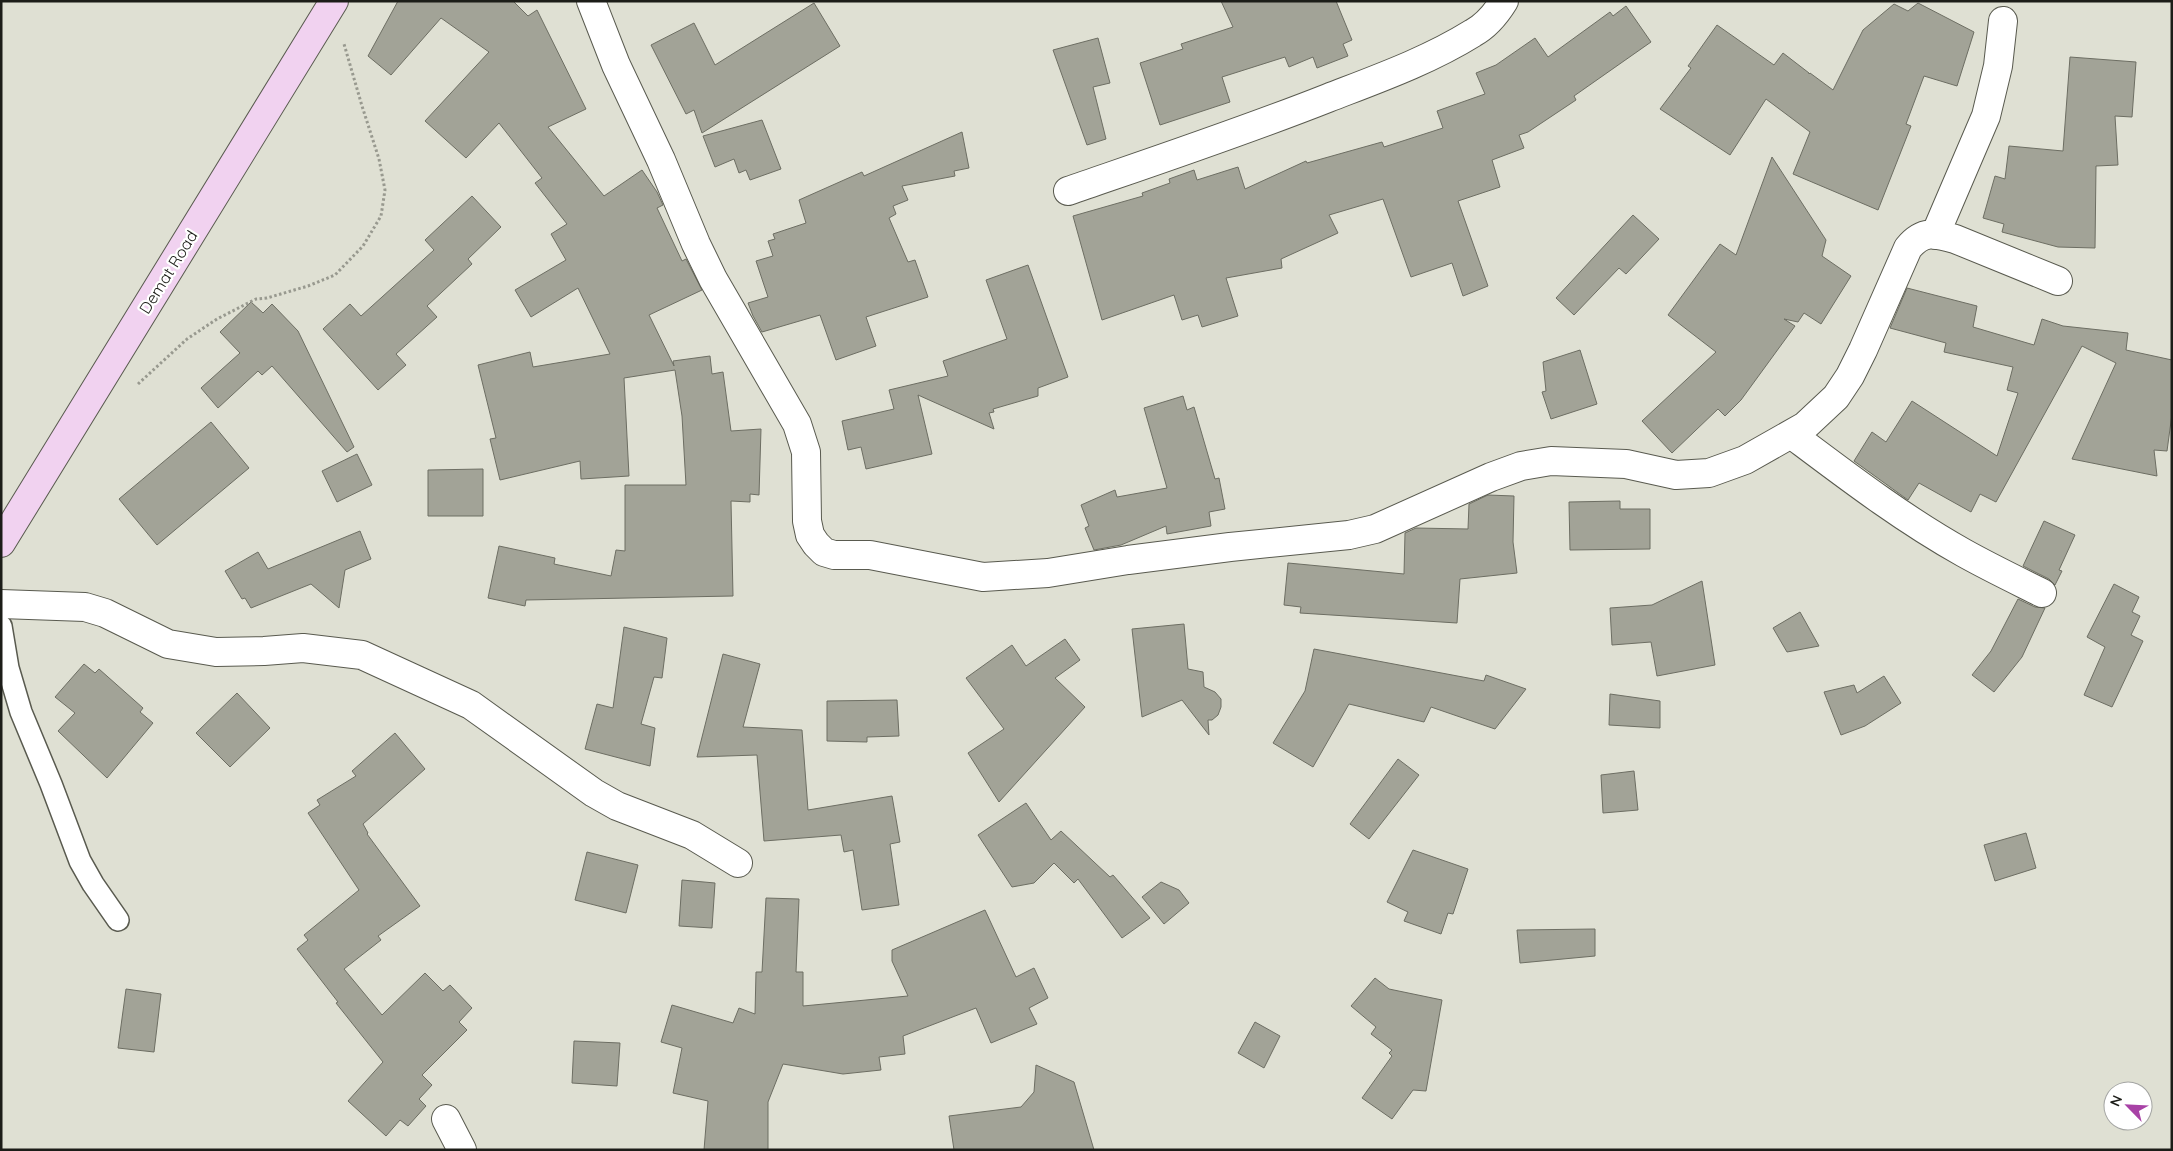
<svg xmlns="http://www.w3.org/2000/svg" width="2173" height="1151" font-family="Quicksand,sans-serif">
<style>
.building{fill:#a2a397;stroke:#6d6e63}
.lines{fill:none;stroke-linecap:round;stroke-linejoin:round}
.lane-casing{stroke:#595a4f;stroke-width:24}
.street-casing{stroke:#595a4f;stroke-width:30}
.secondary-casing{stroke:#595a4f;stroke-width:30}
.path{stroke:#98998f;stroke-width:3;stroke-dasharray:2.5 2.5;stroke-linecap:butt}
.lane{stroke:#fff;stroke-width:21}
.street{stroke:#fff;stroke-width:28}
.secondary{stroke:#f1d2f0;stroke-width:28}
.labels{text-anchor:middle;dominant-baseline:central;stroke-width:4.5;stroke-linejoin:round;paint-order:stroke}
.street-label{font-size:16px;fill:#1c1d18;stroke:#fff}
</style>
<rect width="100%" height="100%" fill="#dfe0d3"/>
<path class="building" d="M 398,1 L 513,1 L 528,16 L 537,10 L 586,109 L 548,127 L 604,196 L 642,170 L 657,192 L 663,205 L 657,208 L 682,261 L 686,259 L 702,290 L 649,315 L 674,366 L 673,361 L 710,356 L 712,374 L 723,372 L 731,431 L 761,429 L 759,495 L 750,494 L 750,502 L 731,501 L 733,596 L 526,600 L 525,606 L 488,598 L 499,546 L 555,558 L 554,564 L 611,576 L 616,550 L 625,551 L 625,485 L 686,485 L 682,416 L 675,370 L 624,378 L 629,476 L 581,479 L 580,461 L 500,480 L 490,439 L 496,438 L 478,365 L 530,352 L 533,367 L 610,354 L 578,288 L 531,317 L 515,290 L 566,260 L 551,234 L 567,224 L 535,183 L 542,178 L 499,123 L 466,158 L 425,121 L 489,52 L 441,18 L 391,75 L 368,56 Z
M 1221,1 L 1336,1 L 1352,40 L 1343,44 L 1348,56 L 1317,68 L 1313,57 L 1289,67 L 1285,57 L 1222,77 L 1230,102 L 1160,125 L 1140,63 L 1183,49 L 1181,44 L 1233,27 Z
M 814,3 L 840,46 L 702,133 L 694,110 L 686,114 L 651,45 L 694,23 L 715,65 Z
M 1918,3 L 1974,32 L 1957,86 L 1924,76 L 1906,124 L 1911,126 L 1878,210 L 1793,174 L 1810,132 L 1766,99 L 1730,155 L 1660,109 L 1691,68 L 1688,66 L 1717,25 L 1774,65 L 1783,53 L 1809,73 L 1809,74 L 1810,73 L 1833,90 L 1863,30 L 1894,4 L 1908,11 Z
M 1626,6 L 1651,42 L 1574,96 L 1576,100 L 1528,132 L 1519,135 L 1524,148 L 1492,160 L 1500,187 L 1458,201 L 1488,286 L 1463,296 L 1452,263 L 1411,277 L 1383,199 L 1329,215 L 1338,233 L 1281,259 L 1282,268 L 1226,278 L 1238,316 L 1202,327 L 1198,315 L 1182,320 L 1174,295 L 1102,320 L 1073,216 L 1143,196 L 1142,193 L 1170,183 L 1169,179 L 1194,170 L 1197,180 L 1238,167 L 1245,189 L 1306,161 L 1307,163 L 1382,142 L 1384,147 L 1443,128 L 1437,111 L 1485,94 L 1476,73 L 1496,65 L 1535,38 L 1548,57 L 1610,12 L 1613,16 Z
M 1098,38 L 1110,83 L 1093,87 L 1106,139 L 1087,145 L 1053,50 Z
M 2070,57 L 2136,62 L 2132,117 L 2115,116 L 2118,165 L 2096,166 L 2095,248 L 2058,247 L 2002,232 L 2004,224 L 1983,218 L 1995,176 L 2005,179 L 2009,146 L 2063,151 Z
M 762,120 L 781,169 L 750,180 L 746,170 L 739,173 L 734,159 L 715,167 L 703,136 Z
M 962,132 L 969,168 L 954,171 L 955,176 L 902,186 L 908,200 L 893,206 L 896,214 L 889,218 L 908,262 L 915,260 L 928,297 L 866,317 L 876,346 L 836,360 L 820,315 L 762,332 L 753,316 L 748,303 L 768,297 L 756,261 L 773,256 L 768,241 L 775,239 L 773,234 L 806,223 L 799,200 L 862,172 L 864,176 Z
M 1772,157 L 1826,240 L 1822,256 L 1851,276 L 1821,324 L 1804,313 L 1798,322 L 1784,319 L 1795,326 L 1741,400 L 1725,416 L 1718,409 L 1672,453 L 1642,421 L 1716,352 L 1668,315 L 1720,244 L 1736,255 Z
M 472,196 L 501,227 L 468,259 L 472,264 L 427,306 L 437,317 L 396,354 L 406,365 L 378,390 L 323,329 L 350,304 L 361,316 L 434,250 L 425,240 Z
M 1633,215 L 1659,239 L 1626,274 L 1619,268 L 1574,315 L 1556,298 Z
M 1028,265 L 1068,377 L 1038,388 L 1038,396 L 993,409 L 994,412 L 989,413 L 994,429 L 918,395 L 932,454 L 866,469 L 861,447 L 848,450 L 842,421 L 894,409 L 889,390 L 948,376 L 943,361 L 1007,339 L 986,280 Z
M 1907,288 L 1977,306 L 1973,327 L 2034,345 L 2042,319 L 2063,326 L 2128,333 L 2126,350 L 2172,360 L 2172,414 L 2167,451 L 2154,450 L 2157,476 L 2072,459 L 2116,363 L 2082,346 L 1996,502 L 1980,494 L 1971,512 L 1919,483 L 1908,500 L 1854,461 L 1872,432 L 1886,442 L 1912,401 L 1997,456 L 2018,393 L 2007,390 L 2013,367 L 1944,352 L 1946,343 L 1890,328 Z
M 251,302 L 263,313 L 272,304 L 298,331 L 354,447 L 347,452 L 272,366 L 262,375 L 258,371 L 218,408 L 201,388 L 240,353 L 220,332 Z
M 1580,350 L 1597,404 L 1551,419 L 1542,392 L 1546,391 L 1543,362 Z
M 1183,396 L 1187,410 L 1194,407 L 1215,479 L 1219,478 L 1225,509 L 1209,512 L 1211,526 L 1167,534 L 1166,526 L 1121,545 L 1094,550 L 1085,528 L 1089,526 L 1081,505 L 1115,490 L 1117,497 L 1167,488 L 1144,408 Z
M 211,422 L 249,468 L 157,545 L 119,499 Z
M 357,454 L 372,485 L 337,502 L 322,471 Z
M 483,469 L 483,516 L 428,516 L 428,470 Z
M 1488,495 L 1514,496 L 1513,542 L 1517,573 L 1460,579 L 1457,623 L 1300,613 L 1301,607 L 1284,605 L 1288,563 L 1404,574 L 1405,533 L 1416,528 L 1468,529 L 1469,504 Z
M 1620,501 L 1620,509 L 1650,509 L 1650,549 L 1570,550 L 1569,502 Z
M 2044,521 L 2075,535 L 2059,570 L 2062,571 L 2055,585 L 2049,579 L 2023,566 Z
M 360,531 L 371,559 L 345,570 L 339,608 L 311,584 L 251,608 L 245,598 L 242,599 L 225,571 L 258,552 L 268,569 Z
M 1702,581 L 1715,665 L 1657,676 L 1651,642 L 1612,645 L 1610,608 L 1652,605 Z
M 2114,584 L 2139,597 L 2132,612 L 2140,616 L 2131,635 L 2143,641 L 2112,707 L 2084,695 L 2105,647 L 2087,637 Z
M 2018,599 L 2035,607 L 2045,608 L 2022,657 L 1994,692 L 1972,675 L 1991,651 Z
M 1800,612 L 1819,646 L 1787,652 L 1773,628 Z
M 1184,624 L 1188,669 L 1203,672 L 1204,687 L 1215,692 L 1221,699 L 1221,707 L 1218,715 L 1212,720 L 1208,720 L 1209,735 L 1182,700 L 1142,717 L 1132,629 Z
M 624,627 L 667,638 L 662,678 L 654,677 L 641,724 L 655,728 L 650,766 L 585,749 L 597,704 L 613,708 Z
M 1065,639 L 1080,660 L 1055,678 L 1085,707 L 999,802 L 968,753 L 1004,729 L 966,678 L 1012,645 L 1026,666 Z
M 1314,649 L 1484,681 L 1486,675 L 1526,689 L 1495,729 L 1431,707 L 1424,722 L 1349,704 L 1313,767 L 1273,743 L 1305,691 Z
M 723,654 L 760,664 L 743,727 L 802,730 L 808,810 L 892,796 L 900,842 L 890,844 L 899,905 L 862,910 L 853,850 L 844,852 L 841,835 L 764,841 L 757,755 L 697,757 Z
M 84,664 L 95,673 L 99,669 L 143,708 L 140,712 L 153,723 L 107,778 L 58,731 L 75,713 L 55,697 Z
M 1884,676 L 1901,703 L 1865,726 L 1841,735 L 1824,692 L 1854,685 L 1857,693 Z
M 237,693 L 270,728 L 230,767 L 196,733 Z
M 1610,694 L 1660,701 L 1660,728 L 1609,725 Z
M 897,700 L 899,736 L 867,737 L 867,742 L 827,741 L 827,701 Z
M 395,733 L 425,769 L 363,824 L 368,833 L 367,834 L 420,906 L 378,936 L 381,940 L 344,969 L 382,1015 L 425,973 L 443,991 L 450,985 L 472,1008 L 459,1022 L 467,1030 L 422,1075 L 432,1085 L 419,1099 L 426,1106 L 408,1126 L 400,1120 L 386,1136 L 348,1101 L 383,1062 L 336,1003 L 338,1002 L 297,949 L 308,940 L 304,935 L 359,890 L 308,813 L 320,805 L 317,800 L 356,776 L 352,771 Z
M 1398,759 L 1419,775 L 1369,839 L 1350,824 Z
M 1634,771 L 1638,810 L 1603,813 L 1601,775 Z
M 1026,803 L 1051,840 L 1061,831 L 1110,877 L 1113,875 L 1150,918 L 1122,938 L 1078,879 L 1074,883 L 1054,863 L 1034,883 L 1012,887 L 978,835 Z
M 2026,833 L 2036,868 L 1995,881 L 1984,845 Z
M 1413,850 L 1468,869 L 1453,914 L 1448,913 L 1441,934 L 1404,921 L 1408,912 L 1387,902 Z
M 587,852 L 638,865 L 626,913 L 575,900 Z
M 682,880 L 715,883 L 712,928 L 679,926 Z
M 1161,882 L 1179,890 L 1189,903 L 1164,924 L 1142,897 Z
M 766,898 L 799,899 L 796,972 L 803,972 L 803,1006 L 908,996 L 892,961 L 892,950 L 985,910 L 1016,977 L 1034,968 L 1048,998 L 1029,1008 L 1037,1024 L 991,1043 L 976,1008 L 903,1036 L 905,1054 L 879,1057 L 881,1070 L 843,1074 L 783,1064 L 768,1102 L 768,1150 L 704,1150 L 708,1101 L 673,1093 L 682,1048 L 661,1042 L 672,1005 L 733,1023 L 739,1008 L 755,1014 L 756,972 L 762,972 Z
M 1595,929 L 1595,956 L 1520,963 L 1517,930 Z
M 1375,978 L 1389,989 L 1442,1000 L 1426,1091 L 1413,1090 L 1392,1119 L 1362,1098 L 1392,1056 L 1389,1053 L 1392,1050 L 1371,1034 L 1376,1027 L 1351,1006 Z
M 126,989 L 161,994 L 154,1052 L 118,1048 Z
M 1255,1022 L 1280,1036 L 1264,1068 L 1238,1053 Z
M 574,1041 L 620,1043 L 617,1086 L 572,1083 Z
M 1036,1065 L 1074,1082 L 1094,1150 L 954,1150 L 949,1116 L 1021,1107 L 1034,1092 Z"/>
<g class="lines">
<defs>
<path id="lane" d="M 1,626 L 8,668 L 21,712 L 51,784 L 80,861 L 93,884 L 118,920"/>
<path id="street" d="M 591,1 L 616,65 L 661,160 L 696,244 L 713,279 L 797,424 L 806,452 L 807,521 L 810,535 L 816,544 L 824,552 L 834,555 L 870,555 L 983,577 L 1048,573 L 1128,560 L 1230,547 L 1349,535 L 1375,529 L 1491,477 L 1521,466 L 1551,461 L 1626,464 L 1676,475 L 1709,473 L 1745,460 L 1805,426 L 1836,397 L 1850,376 L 1863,350 L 1908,248 C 1923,230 1934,233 1955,239 L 2058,281
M 1068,191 C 1155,161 1242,132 1328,98 C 1377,79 1428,61 1473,33 C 1486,26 1496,14 1504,1
M 1935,235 L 1986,116 L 1998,66 L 2003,21
M 1791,434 C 1847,476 1903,519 1964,553 C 1989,567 2016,580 2042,593
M 1,604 L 85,607 L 105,613 L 168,644 L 216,652 L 264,651 L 303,648 L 362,655 L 471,705 L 594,793 L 617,806 L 692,835 L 738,863
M 446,1119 L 462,1150"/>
<path id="secondary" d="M 1,543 L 334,1"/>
</defs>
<use href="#lane" class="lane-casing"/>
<use href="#street" class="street-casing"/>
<use href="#secondary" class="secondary-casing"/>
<path class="path" d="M 138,384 L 187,339 L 217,319 L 256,299 L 267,298 L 308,286 L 335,275 L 363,246 L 381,216 L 385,190 L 379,159 L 362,106 L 344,44"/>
<use href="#lane" class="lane"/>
<use href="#street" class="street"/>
<use href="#secondary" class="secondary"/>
</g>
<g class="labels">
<g class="street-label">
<text transform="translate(168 272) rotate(-58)">Demat Road</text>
</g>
</g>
<rect width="2173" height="1151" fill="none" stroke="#1c1d18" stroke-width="5"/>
<g transform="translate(2128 1106) rotate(294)"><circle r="24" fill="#ffffff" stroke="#a4a5a3"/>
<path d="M0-4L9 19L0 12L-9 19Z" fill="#a842a6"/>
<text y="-8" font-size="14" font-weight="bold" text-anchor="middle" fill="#1c1d18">N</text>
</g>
</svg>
